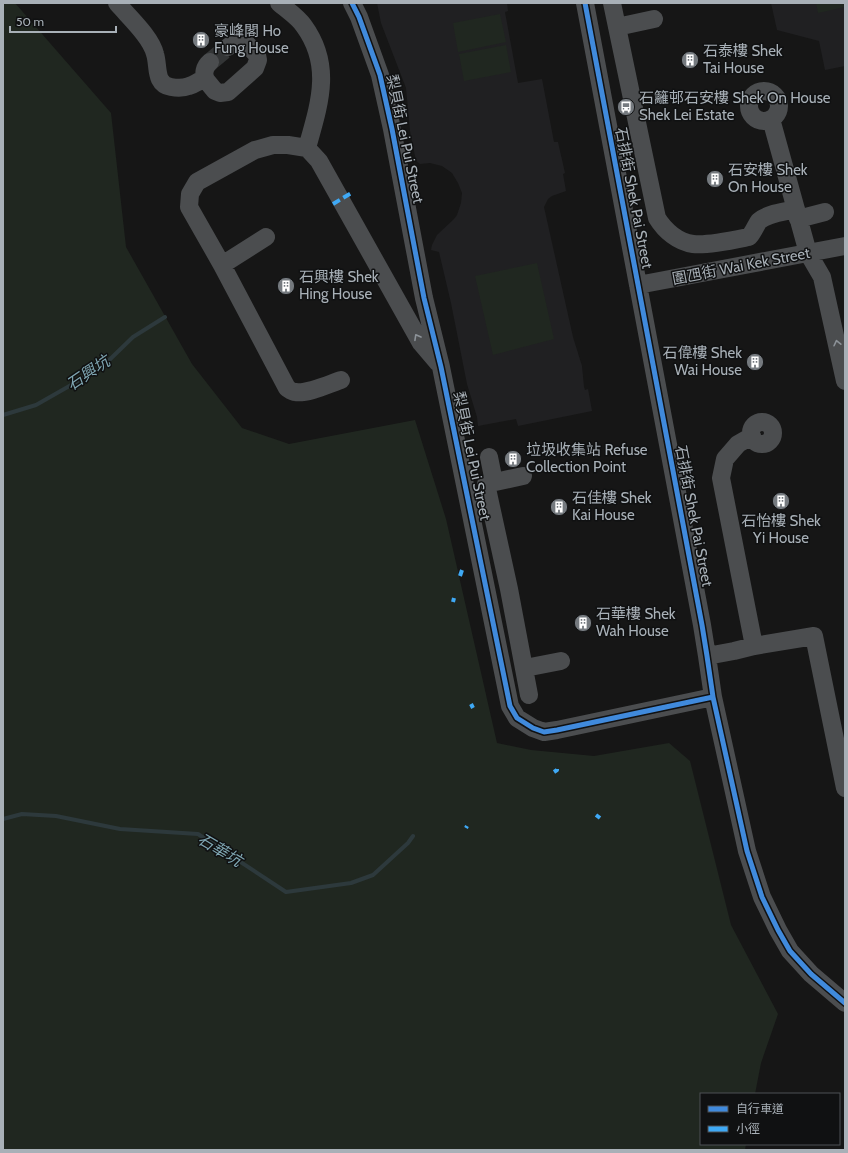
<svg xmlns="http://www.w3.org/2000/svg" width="848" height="1153" font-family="Cabin,'Noto Sans TC',sans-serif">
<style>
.built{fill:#202022}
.green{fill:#202720}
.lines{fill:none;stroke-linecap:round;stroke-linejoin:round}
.stream{stroke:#2d393c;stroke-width:4}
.minor-tunnel{stroke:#333536;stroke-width:18;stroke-dasharray:18 9;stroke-linecap:butt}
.minor{stroke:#4b4d4f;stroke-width:18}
.quiet{stroke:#3fa9f5;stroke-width:4;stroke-dasharray:8 4;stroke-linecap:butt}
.cycleway-casing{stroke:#101112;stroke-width:8}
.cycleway{stroke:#408adc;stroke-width:5}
.oneway{stroke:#8c9298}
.labels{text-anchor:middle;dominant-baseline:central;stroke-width:3;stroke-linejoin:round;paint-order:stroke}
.poi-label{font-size:15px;fill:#a8b0b7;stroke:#101112;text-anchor:start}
.street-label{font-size:15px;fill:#a8b0b7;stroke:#101112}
.water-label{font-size:16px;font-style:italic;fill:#7fa6b2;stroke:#101112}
</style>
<rect width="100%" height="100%" fill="#161616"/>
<path class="built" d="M 377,3 L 507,3 L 508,11 L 505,12 L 518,83 L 542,79 L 554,142 L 558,142 L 565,173 L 563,174 L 566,191 L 552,196 L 548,199 L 544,207 L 573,337 L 582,366 L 584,387 L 585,390 L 588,389 L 592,411 L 518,426 L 516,419 L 478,426 L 477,417 L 467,384 L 451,303 L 439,252 L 431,250 L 432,245 L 437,235 L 454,219 L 457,215 L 461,203 L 462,193 L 458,183 L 452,173 L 442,166 L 430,163 L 420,164 L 416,161 L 410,131 L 406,88 L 381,23 Z
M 771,3 L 845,3 L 845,66 L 825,70 L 819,41 L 777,30 Z"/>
<path class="green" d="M 3,3 L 15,3 L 111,113 L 126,247 L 192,364 L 242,428 L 289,444 L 415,420 L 446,519 L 497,743 L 531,750 L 594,756 L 669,743 L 690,761 L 731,925 L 778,1014 L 761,1063 L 755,1094 L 701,1094 L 701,1144 L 746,1144 L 745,1150 L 3,1150 Z
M 816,3 L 845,3 L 845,7 L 818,13 Z
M 500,14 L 506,42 L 458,52 L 453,23 Z
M 506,45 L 511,72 L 464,81 L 459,54 Z
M 537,263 L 554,339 L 493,355 L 475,276 Z"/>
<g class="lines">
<path class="stream" d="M 3,415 L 36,405 L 101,368 L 133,337 L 165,317
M 3,819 L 22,814 L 56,816 L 120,829 L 198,834 L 286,892 L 351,883 L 373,875 L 408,843 L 413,836"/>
<path class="minor-tunnel" d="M 210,62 L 228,47"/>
<path class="minor" d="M 117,3 C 129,17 151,37 155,54 C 159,66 154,84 171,87 C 177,88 184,88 189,86 C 197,84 197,80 206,80 L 215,91 L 220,93 L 228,92 L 255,68 L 258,60 L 257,55 L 246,43 L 242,41 L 235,42 L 228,47
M 279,3 C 287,10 298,17 304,26 C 333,66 319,105 307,148
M 352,3 L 359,17 L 380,75 L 392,129 L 424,298 L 441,367 L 510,706 L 517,718 L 533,728 L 544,732 L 557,730 L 713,697
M 585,3 L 702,625 L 707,656 L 713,697 L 747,851 L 762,897 L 778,930 L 790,951 L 811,974 L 845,1003
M 612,3 L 657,218 C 665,231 678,242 693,244 C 707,246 734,240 749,237 C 753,233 756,225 759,221 C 768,213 785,212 796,209
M 617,27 L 654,19
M 206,80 C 203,74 204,67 210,62
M749 106a15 15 0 1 1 30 0a15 15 0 1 1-30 0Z
M 771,119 L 808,253 L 822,277 L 845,381
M 798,219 L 825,212
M 222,265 L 266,237
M 638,285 L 845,246
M 341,380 C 329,384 308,394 295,392 C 292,392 290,390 287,388 L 222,265 L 189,207 L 190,194 L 197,182 L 255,150 L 273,145 L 288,145 L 307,148 L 319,161 L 421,343 L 438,363
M751 433a11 11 0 1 1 22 0a11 11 0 1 1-22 0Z
M 752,436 L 738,444 L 725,459 L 721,478 L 754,646
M 489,457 L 494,482
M 523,476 L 486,484 L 509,589 L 529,695
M 707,656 L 734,651 L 754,646 L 814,636 L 845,788
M 525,668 L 561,661"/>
<path class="quiet" d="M 333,204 L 353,192
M 460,576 L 462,570
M 453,602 L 454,598
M 471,704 L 473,708
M 554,772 L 557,770 L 557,769
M 596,815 L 600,818
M 466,828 L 467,826"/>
<defs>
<path id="cycleway" d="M 352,3 L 359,17 L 380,75 L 392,129 L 424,298 L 441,367 L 510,706 L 517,718 L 533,728 L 544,732 L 557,730 L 713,697
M 585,3 L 702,625 L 707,656 L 713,697 L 747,851 L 762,897 L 778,930 L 790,951 L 811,974 L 845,1003"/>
</defs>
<use href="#cycleway" class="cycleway-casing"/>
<use href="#cycleway" class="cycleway"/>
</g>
<defs><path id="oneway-chevron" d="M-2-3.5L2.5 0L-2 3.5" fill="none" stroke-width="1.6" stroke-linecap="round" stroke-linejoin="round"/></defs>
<g class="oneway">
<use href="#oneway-chevron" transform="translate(417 337) rotate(-119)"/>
<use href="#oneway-chevron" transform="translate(837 343) rotate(-103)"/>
</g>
<defs>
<symbol id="building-disc" viewBox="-11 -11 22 22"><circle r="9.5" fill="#757a7f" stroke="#101112"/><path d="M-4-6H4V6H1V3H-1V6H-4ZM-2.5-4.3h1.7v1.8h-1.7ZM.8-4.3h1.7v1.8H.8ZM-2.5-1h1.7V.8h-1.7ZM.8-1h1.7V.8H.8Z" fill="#fff"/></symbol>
<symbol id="bus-disc" viewBox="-11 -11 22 22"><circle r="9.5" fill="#757a7f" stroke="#101112"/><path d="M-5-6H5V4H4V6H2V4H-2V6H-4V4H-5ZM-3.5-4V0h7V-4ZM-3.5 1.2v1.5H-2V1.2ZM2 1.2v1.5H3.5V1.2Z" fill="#fff"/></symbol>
</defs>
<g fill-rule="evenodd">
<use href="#building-disc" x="191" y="30" width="20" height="20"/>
<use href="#building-disc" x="680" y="50" width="20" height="20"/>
<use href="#bus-disc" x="616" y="97" width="20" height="20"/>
<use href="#building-disc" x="705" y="169" width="20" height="20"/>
<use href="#building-disc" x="276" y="276" width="20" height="20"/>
<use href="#building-disc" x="745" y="352" width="20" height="20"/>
<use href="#building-disc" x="503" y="449" width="20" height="20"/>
<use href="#building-disc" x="771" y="491" width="20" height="20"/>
<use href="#building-disc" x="549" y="497" width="20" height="20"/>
<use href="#building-disc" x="573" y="613" width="20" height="20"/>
</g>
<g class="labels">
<g class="poi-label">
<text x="214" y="31">豪峰閣 Ho<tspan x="214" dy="17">Fung House</tspan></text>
<text x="703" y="51">石泰樓 Shek<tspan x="703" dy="17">Tai House</tspan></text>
<text x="639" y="98">石籬邨石安樓 Shek On House<tspan x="639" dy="17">Shek Lei Estate</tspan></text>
<text x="728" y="170">石安樓 Shek<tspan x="728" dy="17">On House</tspan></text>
<text x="299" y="277">石興樓 Shek<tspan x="299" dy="17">Hing House</tspan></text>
<text x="742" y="353" text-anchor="end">石偉樓 Shek<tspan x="742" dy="17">Wai House</tspan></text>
<text x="526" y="450">垃圾收集站 Refuse<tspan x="526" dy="17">Collection Point</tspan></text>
<text x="572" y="498">石佳樓 Shek<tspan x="572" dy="17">Kai House</tspan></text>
<text x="781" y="521" text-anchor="middle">石怡樓 Shek<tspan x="781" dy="17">Yi House</tspan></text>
<text x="596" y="614">石華樓 Shek<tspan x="596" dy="17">Wah House</tspan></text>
</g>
<g class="street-label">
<text transform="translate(405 139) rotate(78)">梨貝街 Lei Pui Street</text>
<text transform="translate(634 198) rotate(79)">石排街 Shek Pai Street</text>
<text transform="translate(741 266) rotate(-11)">圍乪街 Wai Kek Street</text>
<text transform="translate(472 456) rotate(78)">梨貝街 Lei Pui Street</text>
<text transform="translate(694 516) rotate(79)">石排街 Shek Pai Street</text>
</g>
<g class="water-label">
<text transform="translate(88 373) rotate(-34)">石興坑</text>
<text transform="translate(220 850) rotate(31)">石華坑</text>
</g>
</g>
<rect width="848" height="1153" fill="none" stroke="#a8b0b7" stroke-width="8"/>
<rect x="700" y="1093" width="140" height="52" fill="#101112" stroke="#4d5154"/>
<rect x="708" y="1106" width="20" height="6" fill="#408adc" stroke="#4d5154"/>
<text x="736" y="1113" font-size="12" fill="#a8b0b7">自行車道</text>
<rect x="708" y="1126" width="20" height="6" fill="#3fa9f5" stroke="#4d5154"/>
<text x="736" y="1133" font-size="12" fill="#a8b0b7">小徑</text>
<path d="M10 26v6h106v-6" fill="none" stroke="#a8b0b7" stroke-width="2"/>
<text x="16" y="26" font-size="12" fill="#a8b0b7" stroke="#101112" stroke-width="3" paint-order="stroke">50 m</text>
</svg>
